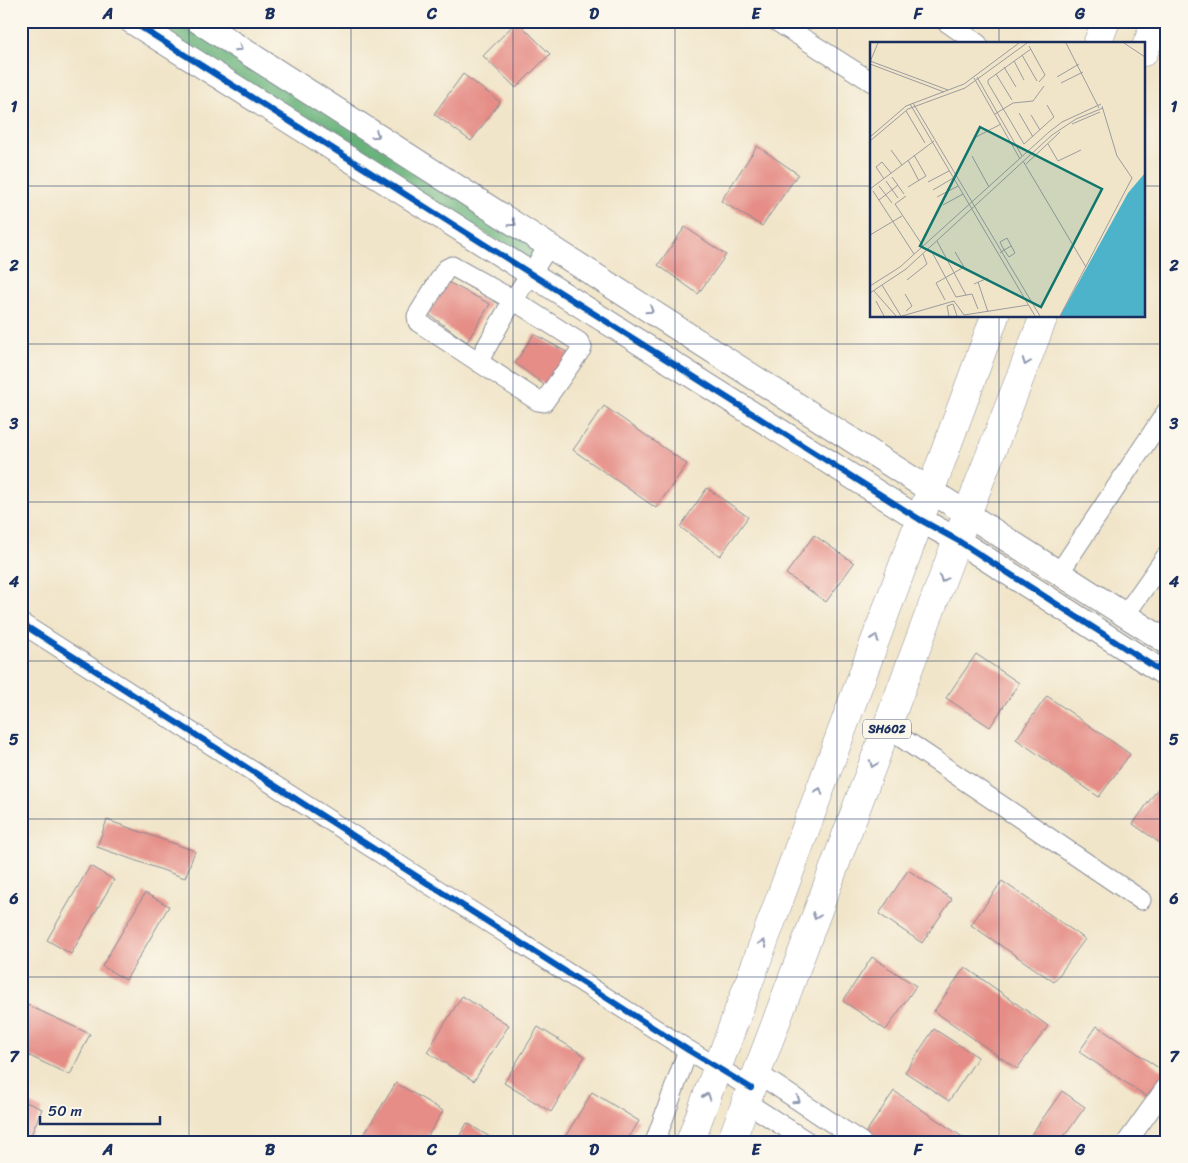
<svg xmlns="http://www.w3.org/2000/svg" width="1188" height="1163" font-family="Sriracha,sans-serif">
<style>
.forest{fill:#67b27a;stroke:#41706c}
.building{fill:#e58d86}
.lines{fill:none;stroke-linecap:round;stroke-linejoin:round}
.minor-casing{stroke:#868a94;stroke-width:21}
.tertiary-casing{stroke:#868a94;stroke-width:26}
.primary-casing{stroke:#868a94;stroke-width:29}
.minor{stroke:#fff;stroke-width:19}
.tertiary{stroke:#fff;stroke-width:24}
.primary{stroke:#fff;stroke-width:28}
.cycleway-casing{stroke:#fbf7ec;stroke-width:9}
.cycleway{stroke:#0057b8;stroke-width:6}
.oneway{stroke:#8d97ae}
.grid{fill:none;stroke:#1b2f5e;stroke-width:1;stroke-opacity:0.55}
.labels{text-anchor:middle;dominant-baseline:central;stroke-width:4.5;stroke-linejoin:round;paint-order:stroke}
.shield{fill:#fbf7ec;stroke:#5e6b89;stroke-width:1}
.shield-label{font-size:12px;font-weight:bold;fill:#1b2f5e}
.inset-road{fill:none;stroke:#9b9c9e;stroke-width:1}
.view{fill:#0f766e;fill-opacity:0.15;stroke:#0f766e;stroke-width:2.5}
.inset-edge{fill:none;stroke:#1b2f5e;stroke-width:2.5}
.neatline{fill:none;stroke:#1b2f5e;stroke-width:2}
.grid-label{font-size:16px;text-anchor:middle;font-weight:bold;fill:#1b2f5e}
</style>
<rect width="100%" height="100%" fill="#fbf7ec"/>
<filter id="ink" filterUnits="userSpaceOnUse"><feTurbulence type="fractalNoise" baseFrequency=".02" numOctaves="2"/><feDisplacementMap in="SourceGraphic" scale="10" xChannelSelector="R" yChannelSelector="G"/><feConvolveMatrix kernelMatrix="1 2 1 2 8 2 1 2 1" color-interpolation-filters="sRGB"/></filter>
<filter id="wash" filterUnits="userSpaceOnUse"><feTurbulence type="fractalNoise" baseFrequency=".0096" numOctaves="4" result="noise"/><feDisplacementMap in="SourceGraphic" scale="20" xChannelSelector="R" yChannelSelector="G"/><feGaussianBlur stdDeviation="1.12" result="paint"/><feColorMatrix in="noise" values="0 0 0 0 0 0 0 0 0 0 0 0 0 0 0 0 0 1.4 0 .05"/><feComposite in="paint" operator="in"/></filter>
<g filter="url(#wash)">
<rect width="100%" height="100%" fill="#f1e5c9"/>
<path class="forest" d="M 149,21 L 184,21 L 536,246 L 529,261 Z"/>
<g id="blocks">
<path class="building" d="M 517,21 L 550,54 L 516,88 L 483,56 Z
M 463,74 L 500,102 L 471,141 L 434,114 Z
M 757,146 L 798,174 L 762,226 L 721,201 Z
M 685,227 L 726,255 L 698,294 L 658,265 Z
M 448,282 L 490,304 L 467,342 L 427,313 Z
M 534,334 L 572,355 L 547,387 L 515,363 Z
M 604,406 L 687,464 L 656,508 L 573,450 Z
M 707,488 L 748,517 L 720,556 L 680,527 Z
M 814,535 L 854,563 L 826,602 L 786,574 Z
M 976,654 L 1019,683 L 990,727 L 946,698 Z
M 1047,696 L 1130,754 L 1099,797 L 1016,739 Z
M 1164,780 L 1167,782 L 1167,848 L 1133,824 Z
M 107,820 L 195,851 L 185,878 L 97,847 Z
M 90,866 L 114,880 L 71,954 L 47,940 Z
M 908,870 L 952,899 L 922,943 L 879,914 Z
M 1002,881 L 1085,939 L 1054,982 L 971,925 Z
M 145,893 L 169,906 L 126,980 L 102,966 Z
M 872,957 L 916,986 L 886,1030 L 843,1001 Z
M 965,967 L 1048,1026 L 1017,1069 L 934,1011 Z
M 462,996 L 509,1025 L 474,1081 L 427,1052 Z
M 21,1002 L 90,1034 L 70,1075 L 21,1052 Z
M 1097,1026 L 1166,1073 L 1149,1098 L 1079,1052 Z
M 538,1027 L 585,1056 L 551,1112 L 504,1083 Z
M 934,1029 L 978,1057 L 949,1101 L 905,1072 Z
M 396,1083 L 443,1111 L 424,1142 L 366,1142 L 361,1139 Z
M 894,1091 L 970,1142 L 874,1142 L 864,1135 Z
M 1062,1091 L 1085,1107 L 1060,1142 L 1026,1142 Z
M 592,1092 L 639,1121 L 626,1142 L 562,1142 Z
M 21,1100 L 42,1109 L 28,1142 L 21,1142 Z
M 467,1123 L 498,1142 L 456,1142 Z"/>
</g>
</g>
<g filter="url(#ink)">
<use href="#blocks" fill-opacity="0" stroke="#868a94" stroke-width="1"/>
<g class="lines">
<defs>
<path id="minor" d="M 776,21 L 872,82
M 945,21 L 978,44
M 478,362 L 513,300 L 452,266 L 446,269 L 417,316 L 418,322 L 538,401 L 544,402 L 582,348 L 579,342 L 513,300 L 549,246
M 1059,573 L 1167,411
M 1125,615 L 1167,555
M 21,623 L 688,1050 L 751,1088
M 887,728 L 1141,900
M 757,1073 L 861,1142
M 746,1102 L 808,1142
M 655,1142 L 688,1050
M 1127,1142 L 1167,1086"/>
<path id="tertiary" d="M 131,21 L 919,519 L 957,540 L 1167,675
M 198,21 L 1167,642"/>
<path id="primary" d="M 1097,44 L 1106,21
M 1144,52 L 1156,21
M 690,1142 L 995,316
M 731,1142 L 957,540 L 1044,316"/>
</defs>
<use href="#minor" class="minor-casing"/>
<use href="#tertiary" class="tertiary-casing"/>
<use href="#primary" class="primary-casing"/>
<use href="#minor" class="minor"/>
<use href="#tertiary" class="tertiary"/>
<use href="#primary" class="primary"/>
<defs>
<path id="cycleway" d="M 131,21 L 919,519 L 957,540 L 1167,675
M 21,623 L 688,1050 L 751,1088"/>
</defs>
<use href="#cycleway" class="cycleway-casing"/>
<use href="#cycleway" class="cycleway"/>
</g>
<defs><path id="oneway-chevron" d="M-2-3.5L2.5 0L-2 3.5" fill="none" stroke-width="1.6" stroke-linecap="round" stroke-linejoin="round" transform="scale(1.25)"/></defs>
<g class="oneway">
<use href="#oneway-chevron" transform="translate(239 48) rotate(33)"/>
<use href="#oneway-chevron" transform="translate(376 135) rotate(33)"/>
<use href="#oneway-chevron" transform="translate(513 223) rotate(33)"/>
<use href="#oneway-chevron" transform="translate(650 310) rotate(33)"/>
<use href="#oneway-chevron" transform="translate(1026 362) rotate(111)"/>
<use href="#oneway-chevron" transform="translate(943 579) rotate(111)"/>
<use href="#oneway-chevron" transform="translate(875 638) rotate(-70)"/>
<use href="#oneway-chevron" transform="translate(873 764) rotate(111)"/>
<use href="#oneway-chevron" transform="translate(819 791) rotate(-70)"/>
<use href="#oneway-chevron" transform="translate(816 916) rotate(111)"/>
<use href="#oneway-chevron" transform="translate(763 943) rotate(-70)"/>
<use href="#oneway-chevron" transform="translate(707 1096) rotate(-70)"/>
<use href="#oneway-chevron" transform="translate(797 1100) rotate(33)"/>
</g>
</g>
<path class="grid" d="M 189,21 L 189,1142M 351,21 L 351,1142M 513,21 L 513,1142M 675,21 L 675,1142M 837,21 L 837,1142M 999,21 L 999,44M 21,186 L 872,186M 1144,186 L 1167,186M 999,316 L 999,1142M 21,344 L 1167,344M 21,502 L 1167,502M 21,661 L 1167,661M 21,819 L 1167,819M 21,977 L 1167,977"/>
<g class="labels">
<rect class="shield" x="863" y="719.5" width="48" height="19" rx="4"/>
<g class="shield-label">
<text x="887" y="729">SH602</text>
</g>
</g>
<g transform="translate(870 42)">
<rect width="275" height="275" fill="#f1e5c9"/>
<path d="M 275,131 L 275,274 L 190,274 L 258,151 Z" fill="#4cb3ca"/>
<path class="inset-road" d="M 196,1 L 229,66M 254,1 L 275,15M 159,4 L 175,33 L 169,40M 161,7 L 118,38 L 118,41 L 154,102 L 184,75 L 177,63M 152,13 L 167,39M 0,19 L 78,48M 144,19 L 154,38M 0,20 L 8,1M 0,22 L 74,50M 134,25 L 146,45M 126,32 L 142,58M 107,35 L 152,114M 187,35 L 209,22M 104,36 L 150,117M 191,41 L 213,30M 43,61 L 170,274M 40,62 L 165,274M 36,69 L 55,101M 149,71 L 163,95M 125,72 L 143,61 L 163,59 L 174,44M 161,73 L 170,88M 202,82 L 230,70M 0,95 L 36,64 L 94,42 L 149,1M 106,95 L 131,82M 0,99 L 38,67 L 95,46 L 157,1M 178,102 L 188,119 L 211,108M 21,108 L 32,123M 102,114 L 119,145M 38,118 L 49,139M 153,119 L 216,225M 156,122 L 190,90M 22,135 L 34,152M 14,137 L 6,125 L 12,120 L 21,131M 16,139 L 28,156M 58,140 L 79,129M 9,144 L 22,161M 38,145 L 56,134 L 44,113M 0,147 L 64,99M 63,148 L 85,135M 3,149 L 44,212M 36,154 L 25,162 L 53,204M 67,155 L 88,144M 9,158 L 28,143M 73,163 L 93,152M 0,193 L 32,174M 67,199 L 96,253M 62,210 L 86,255 L 102,252 L 108,267M 130,211 L 134,208 L 130,200 L 137,196 L 145,211 L 139,215 L 134,208 L 141,204M 37,238 L 57,222 L 53,212M 108,240 L 118,270M 104,242 L 118,236M 12,243 L 31,274M 0,244 L 30,225 L 179,90 L 192,80 L 231,62M 4,249 L 26,274M 0,251 L 36,227 L 182,93 L 206,77 L 233,66M 35,252 L 42,264 L 36,269M 75,258 L 66,241 L 94,225 L 85,210M 6,259 L 14,274M 32,274 L 84,259 L 94,273 L 158,263M 79,274 L 77,264 L 83,262 L 87,274M 190,274 L 262,136 L 247,114 L 232,64"/>
<path class="view" d="M 110,85 L 232,147 L 171,265 L 50,204 Z"/>
<rect width="275" height="275" class="inset-edge"/>
</g>
<rect width="1188" height="1163" fill="none" stroke="#fbf7ec" stroke-width="55"/>
<path d="M40 1116v8h120v-8" fill="none" stroke="#1b2f5e" stroke-width="2.5"/>
<text x="48" y="1116" font-size="15" fill="#1b2f5e" stroke="#fbf7ec" stroke-width="4" paint-order="stroke">50 m</text>
<rect x="28" y="28" width="1132" height="1108" class="neatline"/>
<g class="grid-label">
<text x="108" y="19">A</text>
<text x="270" y="19">B</text>
<text x="432" y="19">C</text>
<text x="594" y="19">D</text>
<text x="756" y="19">E</text>
<text x="918" y="19">F</text>
<text x="1080" y="19">G</text>
<text x="14" y="112">1</text>
<text x="1174" y="112">1</text>
<text x="14" y="271">2</text>
<text x="1174" y="271">2</text>
<text x="14" y="429">3</text>
<text x="1174" y="429">3</text>
<text x="14" y="587">4</text>
<text x="1174" y="587">4</text>
<text x="14" y="745">5</text>
<text x="1174" y="745">5</text>
<text x="14" y="904">6</text>
<text x="1174" y="904">6</text>
<text x="14" y="1062">7</text>
<text x="1174" y="1062">7</text>
<text x="108" y="1155">A</text>
<text x="270" y="1155">B</text>
<text x="432" y="1155">C</text>
<text x="594" y="1155">D</text>
<text x="756" y="1155">E</text>
<text x="918" y="1155">F</text>
<text x="1080" y="1155">G</text>
</g>
</svg>
